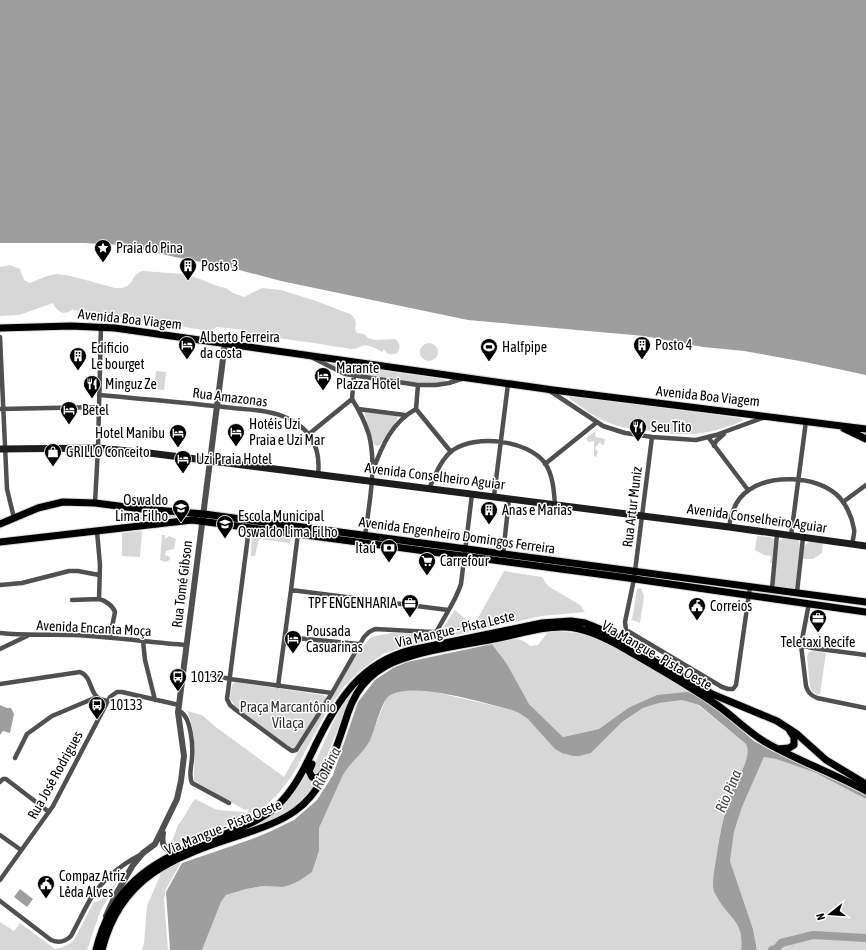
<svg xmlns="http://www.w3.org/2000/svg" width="866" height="950" font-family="'Asap Condensed',sans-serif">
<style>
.green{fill:#d7d7d7}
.water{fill:#9e9e9e}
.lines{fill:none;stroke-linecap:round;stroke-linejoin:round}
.river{stroke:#9e9e9e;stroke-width:8}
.primary-casing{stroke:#dbdbdb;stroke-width:9}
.minor{stroke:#505050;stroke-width:4.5}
.tertiary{stroke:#505050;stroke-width:6}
.secondary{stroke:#1d1d1d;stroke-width:7}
.primary{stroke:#000;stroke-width:7}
.labels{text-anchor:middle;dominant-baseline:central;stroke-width:3;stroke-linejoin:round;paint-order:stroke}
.poi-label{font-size:14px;fill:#000;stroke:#fff;text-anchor:start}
.street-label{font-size:14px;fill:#000;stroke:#fff}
.park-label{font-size:14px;fill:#2e2e2e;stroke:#fff}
.water-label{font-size:15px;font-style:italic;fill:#3f3f3f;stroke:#fff}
</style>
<rect width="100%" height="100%" fill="#fff"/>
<path class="green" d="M 10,265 L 20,269 L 24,280 L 30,283 L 47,276 L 57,274 L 71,276 L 115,288 C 138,289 127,275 143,271 L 183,274 L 200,279 L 214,285 L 226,288 L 233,293 L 244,297 L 262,288 L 281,290 L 316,301 L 350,314 C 357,319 356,322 355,329 L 357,333 L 364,334 L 368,338 L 375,340 L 395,339 C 400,342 401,348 397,353 C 391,356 386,354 384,349 L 382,352 C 377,349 369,344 362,346 C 358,347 357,349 352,349 L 307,342 L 248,334 L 244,330 L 217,327 L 210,331 L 119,317 L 116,314 L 83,312 L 78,313 L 77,310 L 74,311 L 73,309 C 65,316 57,313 53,303 L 19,315 L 0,316 L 0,267 Z
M420 352a9 9 0 1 1 18 0a9 9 0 1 1-18 0Z
M 331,363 L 444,379 L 446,381 L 434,384 L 421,383 L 345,372 L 330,364 Z
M 156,371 L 166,372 L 164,390 L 154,389 Z
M 570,396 L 740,418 L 743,420 C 739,423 734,424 729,426 C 700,437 679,435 649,431 C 634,429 620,428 607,422 C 593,416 581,407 569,398 Z
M 365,412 L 397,416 L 398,417 L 397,420 L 379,446 L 376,446 L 374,444 L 365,416 Z
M 596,431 L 595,435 L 596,437 L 605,439 L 604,445 L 602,445 L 600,442 L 595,448 L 598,452 L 596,457 L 594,456 L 594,441 L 588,442 L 586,438 Z
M 133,513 L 156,513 L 195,517 C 175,518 139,525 122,518 Z
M 141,531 L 142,532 L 140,557 L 122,556 L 122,533 Z
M 255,533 L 291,539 L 290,543 L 259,539 L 255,556 L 251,556 L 252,535 Z
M 162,535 L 165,535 L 165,539 L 169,536 L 176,539 L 174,549 L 166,551 L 165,555 L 170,557 L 170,560 L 165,562 L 160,560 Z
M 757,536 L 770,537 L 774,539 L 772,563 L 770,563 L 771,556 L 764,555 L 755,550 Z
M 783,538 L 798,540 L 800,544 L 795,587 L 793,589 L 776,588 L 774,584 L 779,541 Z
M 810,542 L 823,543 L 822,553 L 813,559 L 803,559 C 803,552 803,544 810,542 Z
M 504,571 L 542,577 L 548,586 L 580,605 L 585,612 L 541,616 L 404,647 L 383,654 L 361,670 L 345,685 L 326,713 L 292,776 L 278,794 L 263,808 L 250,816 L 176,845 L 180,864 L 166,889 L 164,899 L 168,950 L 142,950 L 144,943 L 147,906 L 159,878 L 178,825 C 185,818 188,807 195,799 C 202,802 208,806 215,809 C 226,812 236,810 247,813 L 249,809 L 245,810 L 194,781 C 194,758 197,733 187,711 L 202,715 L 217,728 L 284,777 L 294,759 L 352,661 L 370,638 L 375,636 L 392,633 L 435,634 L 443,628 L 455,610 L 469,622 L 477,620 Z
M 641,588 L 644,596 L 640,623 L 632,620 L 637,589 Z
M 558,631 L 585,634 L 617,647 L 696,695 L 628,708 L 599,729 L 563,737 L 529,704 L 507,664 L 492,644 C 507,641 519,634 530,646 L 538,645 L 547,633 Z
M 815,651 L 826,653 L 820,694 L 817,695 L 812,691 L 810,687 L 807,657 L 809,652 Z
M 363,680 L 347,706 L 320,773 L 315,775 L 312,773 L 312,769 C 327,739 338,703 363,680 Z
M 235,682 L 323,695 L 327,697 L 294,749 L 290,748 L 234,705 L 230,698 L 232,685 Z
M 407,690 L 430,691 L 512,710 L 519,713 L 528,719 L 573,756 L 580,756 L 591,753 L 622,722 L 643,708 L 659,703 L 682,700 L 698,705 L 746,744 C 753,759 734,782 730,795 C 724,814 720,833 717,852 C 716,862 711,882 714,892 C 715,894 717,897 718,899 C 731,921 744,921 741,950 L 202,950 L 221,902 L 226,895 L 246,889 L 263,886 L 283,887 L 290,885 L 299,881 L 312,872 L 319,851 L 319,828 L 343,775 L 347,767 L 370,739 L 386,699 L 392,693 Z
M 764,757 L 776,759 L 814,772 L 866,799 L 866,950 L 757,950 L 753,929 L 730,861 L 734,832 L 742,807 Z
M 306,775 L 311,781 L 318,782 L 298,805 L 279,818 L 249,829 C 274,816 291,799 306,775 Z
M 118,881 L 100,912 L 87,950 L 0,950 L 0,922 L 14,931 L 20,923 L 55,949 C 62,948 69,945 74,940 L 94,902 L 101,900 Z"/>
<path class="water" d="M 0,0 L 866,0 L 866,375 L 805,362 L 744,351 L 703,347 L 644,336 L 468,320 L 281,281 L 228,267 L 175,257 L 123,245 L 83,243 L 0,243 Z
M 492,644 L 507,664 L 529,704 L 563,737 L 599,729 L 628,708 L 657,695 L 687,692 L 696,695 L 716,708 L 754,741 L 772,751 L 818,769 L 866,795 L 866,799 L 814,772 L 776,759 L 764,757 L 742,807 L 734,832 L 730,861 L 753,929 L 757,950 L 741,950 C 744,921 731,921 718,899 C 717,897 715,894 714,892 C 711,882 716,862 717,852 C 720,833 724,814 730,795 C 734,782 753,759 746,744 L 699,705 L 682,700 L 659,703 L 643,708 L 622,722 L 591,753 L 580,756 L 573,756 L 562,753 L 555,749 L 528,719 L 519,713 L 512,710 C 487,704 405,678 387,698 C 381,705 375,728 371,738 C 365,752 351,761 343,775 L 319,828 L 319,851 L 312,872 L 299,881 L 290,885 L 283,887 L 263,886 L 246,889 L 226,895 L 221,902 L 202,950 L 170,950 L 166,892 L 182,863 L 252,839 L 269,832 L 294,820 L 317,800 L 333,775 L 358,702 L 375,680 L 393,668 L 407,662 Z
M 0,705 L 7,708 L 11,708 L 14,714 L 10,733 L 3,731 L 0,735 Z
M 20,889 L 33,899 L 27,907 L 14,897 Z"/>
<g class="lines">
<path class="river" d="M 772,950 L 777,948 L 781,943 L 813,935 L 866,938"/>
<defs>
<path id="primary" d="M 0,328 L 71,326 L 115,328 L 553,390 L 866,429
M 843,428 L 866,439
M 0,524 L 38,508 L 63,502 L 95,503 L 142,509 L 204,514 L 866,602
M 0,542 L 192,520 L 621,577 L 866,612
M 778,749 L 789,748 L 794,745 L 794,737 L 790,731
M 312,764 L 309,771 L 312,777 C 318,780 321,776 324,771
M 96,950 C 111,889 149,861 206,841 C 230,832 256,824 276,807 C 295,789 305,767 316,744 C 338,699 361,663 411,650 L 542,623 L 571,621 L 585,623 L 612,634 L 712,694 L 777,721 L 797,734 L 826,760 L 866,784
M 102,950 C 120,877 173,857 238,836 C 258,829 278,823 295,811 C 324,790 333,757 344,725 C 348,711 353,697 362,686 C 371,675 382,667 394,662 C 427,649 464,645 499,638 C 520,634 543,626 565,627 C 584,628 601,636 618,645 C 651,664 685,683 717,705 C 734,717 747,731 765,742 C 798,761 833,773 866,791"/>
</defs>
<use href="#primary" class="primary-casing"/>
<path class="minor" d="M 0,337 L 7,489 L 14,518
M 311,357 L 345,374 L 418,385 L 436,385 L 449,383 L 464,378
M 550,391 L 603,426 L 625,433 L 652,437 L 696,440 L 716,435 L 765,417
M 99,395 C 144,399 188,403 233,408 C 250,410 271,410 287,418 C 311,429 321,449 318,475
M 352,399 C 359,410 365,422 369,435 C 377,466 369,505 365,536
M 0,409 L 99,407
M 358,409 L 405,415
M 416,409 L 451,452
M 416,409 L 418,385
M 309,434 L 352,399 L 354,375
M 652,437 L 634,579 L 625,622 L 626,630 L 722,687 L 728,689 L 733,689 L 736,685 L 750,587
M 708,437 L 748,490
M 714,446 L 716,441 L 724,434
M 545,464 L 596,423
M 373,470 C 382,446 392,422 416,409
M 429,489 C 435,475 441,459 453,450 C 477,434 527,440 545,463 C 553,475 554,491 555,505
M 494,496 L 508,384
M 843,502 L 866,485
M 95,503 L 98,448 L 101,327
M 729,527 C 731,513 736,498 749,490 C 772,474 814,476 836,494 C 845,502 852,516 854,529 C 855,533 853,539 852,544
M 249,528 L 227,699 L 230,705 L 236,710 L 286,747 L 292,751 L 296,750 L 332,693 L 364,637 L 369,632 L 375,629 L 432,632 L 436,632 L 438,629 C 446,614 456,600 461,584 L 472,494
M 97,531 L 100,565 L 99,599
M 791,536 L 806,421
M 503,555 L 509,499
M 0,585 L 22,583 L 69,571 L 78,571 L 99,575
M 772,589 L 777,534
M 291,590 L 448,610
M 797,592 L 803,538
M 72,600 L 99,599 C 105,600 113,606 115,612 L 110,637
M 809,603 L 801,645 L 806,686 C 808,692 810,695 817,698 L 866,708
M 0,633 C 25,636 49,634 74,635 C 111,637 149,642 187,645
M 285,637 L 359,644
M 143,641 L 145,660 L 155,700
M 801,645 L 812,648 L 866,655
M 0,649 L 27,636
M 212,675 L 230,679 L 332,693
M 0,684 L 80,672 C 91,676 90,691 97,697 C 99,699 104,700 107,701
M 278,686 L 291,590 L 298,533
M 178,712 L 181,712 C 191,718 193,746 192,757 C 192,765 188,775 192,783 L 229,803
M 15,758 L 27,734 L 52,716 L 97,697
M 0,782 L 3,779 L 6,779 L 49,812
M 0,835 L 21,850
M 0,880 L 53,806 L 110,697 L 117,692 L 122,692 L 179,705
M 0,901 L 51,940 C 58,943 65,942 71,936 C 78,923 84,910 91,898 C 103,879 121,865 140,855"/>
<path class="tertiary" d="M 163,833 C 161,844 164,851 176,852
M 106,916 L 116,894 L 133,865 L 143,853 L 155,844 L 177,799 L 181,781 L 184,756 L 178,712 L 179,705 L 225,343"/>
<path class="secondary" d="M 0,449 L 98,448 L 149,453 L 729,527 L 866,546"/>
<use href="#primary" class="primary"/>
</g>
<defs>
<symbol id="sight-pin" viewBox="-11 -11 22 30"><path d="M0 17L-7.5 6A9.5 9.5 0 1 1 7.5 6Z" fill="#000" stroke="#fff"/><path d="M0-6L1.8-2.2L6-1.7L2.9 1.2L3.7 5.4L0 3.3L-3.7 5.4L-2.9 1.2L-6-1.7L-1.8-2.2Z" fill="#fff"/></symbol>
<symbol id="building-pin" viewBox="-11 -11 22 30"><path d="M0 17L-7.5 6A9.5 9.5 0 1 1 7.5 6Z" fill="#000" stroke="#fff"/><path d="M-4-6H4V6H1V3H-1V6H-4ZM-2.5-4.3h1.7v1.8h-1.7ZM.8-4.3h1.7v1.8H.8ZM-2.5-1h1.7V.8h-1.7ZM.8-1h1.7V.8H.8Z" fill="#fff"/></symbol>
<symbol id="hotel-pin" viewBox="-11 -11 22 30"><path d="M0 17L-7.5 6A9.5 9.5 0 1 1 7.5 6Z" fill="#000" stroke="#fff"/><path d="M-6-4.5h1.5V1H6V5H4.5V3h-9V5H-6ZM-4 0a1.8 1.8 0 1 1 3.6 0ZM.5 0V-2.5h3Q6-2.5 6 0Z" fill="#fff"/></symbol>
<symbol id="stadium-pin" viewBox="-11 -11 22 30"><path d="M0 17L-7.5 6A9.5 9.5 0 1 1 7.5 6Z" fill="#000" stroke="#fff"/><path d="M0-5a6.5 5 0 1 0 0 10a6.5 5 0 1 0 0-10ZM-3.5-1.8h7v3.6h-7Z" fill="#fff"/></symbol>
<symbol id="restaurant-pin" viewBox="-11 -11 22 30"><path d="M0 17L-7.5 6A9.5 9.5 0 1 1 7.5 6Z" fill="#000" stroke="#fff"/><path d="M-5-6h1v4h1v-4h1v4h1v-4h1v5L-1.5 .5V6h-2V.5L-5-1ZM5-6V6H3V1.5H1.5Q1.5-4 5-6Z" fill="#fff"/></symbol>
<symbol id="shop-pin" viewBox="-11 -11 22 30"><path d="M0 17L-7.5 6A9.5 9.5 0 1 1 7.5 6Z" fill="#000" stroke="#fff"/><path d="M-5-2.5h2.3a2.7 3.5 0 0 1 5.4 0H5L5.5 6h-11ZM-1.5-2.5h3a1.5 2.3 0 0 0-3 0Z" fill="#fff"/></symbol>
<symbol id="school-pin" viewBox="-11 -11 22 30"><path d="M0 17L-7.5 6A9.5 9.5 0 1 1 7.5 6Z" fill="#000" stroke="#fff"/><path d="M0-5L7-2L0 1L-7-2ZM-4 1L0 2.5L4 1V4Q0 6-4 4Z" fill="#fff"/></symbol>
<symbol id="bank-pin" viewBox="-11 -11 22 30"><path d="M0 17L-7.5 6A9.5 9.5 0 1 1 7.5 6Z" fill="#000" stroke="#fff"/><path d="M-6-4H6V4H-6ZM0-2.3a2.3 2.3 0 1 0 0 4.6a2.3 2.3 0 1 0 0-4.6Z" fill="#fff"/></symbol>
<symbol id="supermarket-pin" viewBox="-11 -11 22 30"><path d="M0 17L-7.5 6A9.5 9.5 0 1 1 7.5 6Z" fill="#000" stroke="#fff"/><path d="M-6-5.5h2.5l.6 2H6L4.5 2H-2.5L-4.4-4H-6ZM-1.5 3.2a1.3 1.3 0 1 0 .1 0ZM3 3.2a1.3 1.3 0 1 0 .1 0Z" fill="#fff"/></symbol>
<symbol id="office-pin" viewBox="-11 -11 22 30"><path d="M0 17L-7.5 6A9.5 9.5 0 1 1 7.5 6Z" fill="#000" stroke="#fff"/><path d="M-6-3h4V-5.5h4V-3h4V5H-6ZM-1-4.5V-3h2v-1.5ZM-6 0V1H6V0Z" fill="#fff"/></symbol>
<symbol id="civic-pin" viewBox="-11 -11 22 30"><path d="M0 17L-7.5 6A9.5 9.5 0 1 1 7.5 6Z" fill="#000" stroke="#fff"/><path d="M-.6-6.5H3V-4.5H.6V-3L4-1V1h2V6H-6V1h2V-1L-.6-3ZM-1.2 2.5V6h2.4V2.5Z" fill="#fff"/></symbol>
<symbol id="bus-pin" viewBox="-11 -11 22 30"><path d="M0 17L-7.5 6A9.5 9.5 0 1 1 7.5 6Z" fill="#000" stroke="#fff"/><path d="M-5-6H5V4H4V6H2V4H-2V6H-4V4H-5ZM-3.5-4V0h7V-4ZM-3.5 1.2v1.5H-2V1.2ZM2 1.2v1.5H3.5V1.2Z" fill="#fff"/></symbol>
</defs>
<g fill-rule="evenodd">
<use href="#sight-pin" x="93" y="238" width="20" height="27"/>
<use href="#building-pin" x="178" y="256" width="20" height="27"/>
<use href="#hotel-pin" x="177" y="335" width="20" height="27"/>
<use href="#building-pin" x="632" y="335" width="20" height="27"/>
<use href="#stadium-pin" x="479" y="337" width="20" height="27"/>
<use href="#building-pin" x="68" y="346" width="20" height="27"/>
<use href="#hotel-pin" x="313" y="366" width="20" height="27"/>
<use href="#restaurant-pin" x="82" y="374" width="20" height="27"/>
<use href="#hotel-pin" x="59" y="400" width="20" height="27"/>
<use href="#restaurant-pin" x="628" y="417" width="20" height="27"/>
<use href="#hotel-pin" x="226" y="422" width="20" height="27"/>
<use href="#hotel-pin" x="168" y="423" width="20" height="27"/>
<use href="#shop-pin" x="43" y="442" width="20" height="27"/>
<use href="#hotel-pin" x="173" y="449" width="20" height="27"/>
<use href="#school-pin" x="171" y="498" width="20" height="27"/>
<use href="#building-pin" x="479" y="500" width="20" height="27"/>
<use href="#school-pin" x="215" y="514" width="20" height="27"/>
<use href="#bank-pin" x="379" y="538" width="20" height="27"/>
<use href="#supermarket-pin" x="417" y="551" width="20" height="27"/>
<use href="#office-pin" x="400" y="593" width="20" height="27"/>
<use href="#civic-pin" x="687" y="596" width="20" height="27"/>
<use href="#office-pin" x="808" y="608" width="20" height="27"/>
<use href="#hotel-pin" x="283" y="629" width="20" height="27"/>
<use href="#bus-pin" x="168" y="667" width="20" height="27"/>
<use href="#bus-pin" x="87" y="695" width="20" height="27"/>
<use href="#civic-pin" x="36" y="874" width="20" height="27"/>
</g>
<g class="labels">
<g class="poi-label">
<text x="116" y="248">Praia do Pina</text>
<text x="201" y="266">Posto 3</text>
<text x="200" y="337">Alberto Ferreira<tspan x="200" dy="16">da costa</tspan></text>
<text x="655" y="345">Posto 4</text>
<text x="502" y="347">Halfpipe</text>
<text x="91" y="348">Edificio<tspan x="91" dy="16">Le bourget</tspan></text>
<text x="336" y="368">Marante<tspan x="336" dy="16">Plazza Hotel</tspan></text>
<text x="105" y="384">Minguz Ze</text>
<text x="82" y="410">Betel</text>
<text x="249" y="424">Hotéis Uzi<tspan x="249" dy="16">Praia e Uzi Mar</tspan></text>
<text x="651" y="427">Seu Tito</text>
<text x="165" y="433" text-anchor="end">Hotel Manibu</text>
<text x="66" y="452">GRILLO Conceito</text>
<text x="196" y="459">Uzi Praia Hotel</text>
<text x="168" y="500" text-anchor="end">Oswaldo<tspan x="168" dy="16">Lima Filho</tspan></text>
<text x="502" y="510">Anas e Marias</text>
<text x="238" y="516">Escola Municipal<tspan x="238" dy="16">Oswaldo Lima Filho</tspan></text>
<text x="376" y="548" text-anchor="end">Itaú</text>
<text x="440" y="561">Carrefour</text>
<text x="397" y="603" text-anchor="end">TPF ENGENHARIA</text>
<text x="710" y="606">Correios</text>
<text x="306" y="631">Pousada<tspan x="306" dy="16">Casuarinas</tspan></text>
<text x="818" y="642" text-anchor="middle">Teletaxi Recife</text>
<text x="191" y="677">10132</text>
<text x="110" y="705">10133</text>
<text x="59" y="876">Compaz Atriz<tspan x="59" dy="16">Lêda Alves</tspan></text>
</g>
<g class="street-label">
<text transform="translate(130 319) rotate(6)">Avenida Boa Viagem</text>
<text transform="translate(708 396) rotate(6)">Avenida Boa Viagem</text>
<text transform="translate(230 397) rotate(7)">Rua Amazonas</text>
<text transform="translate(435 476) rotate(7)">Avenida Conselheiro Aguiar</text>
<text transform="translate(632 507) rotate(-83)">Rua Artur Muniz</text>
<text transform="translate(757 518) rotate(8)">Avenida Conselheiro Aguiar</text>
<text transform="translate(457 535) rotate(8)">Avenida Engenheiro Domingos Ferreira</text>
<text transform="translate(182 584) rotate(-83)">Rua Tomé Gibson</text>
<text transform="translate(94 628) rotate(3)">Avenida Encanta Moça</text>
<text transform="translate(455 629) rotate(-13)">Via Mangue - Pista Leste</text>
<text transform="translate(657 655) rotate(30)">Via Mangue - Pista Oeste</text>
<text transform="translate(55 775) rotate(-61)">Rua José Rodrigues</text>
<text transform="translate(223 827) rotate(-22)">Via Mangue - Pista Oeste</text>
</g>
<g class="park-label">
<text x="288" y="707">Praça Marcantônio<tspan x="288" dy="16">Vilaça</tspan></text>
</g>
<g class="water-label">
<text transform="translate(326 768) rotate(-63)">Rio Pina</text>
<text transform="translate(728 791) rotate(-67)">Rio Pina</text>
</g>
</g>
<g transform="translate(830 914) rotate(253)" stroke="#ffffff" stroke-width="3" paint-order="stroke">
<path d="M0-3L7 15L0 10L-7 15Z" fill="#000000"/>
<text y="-6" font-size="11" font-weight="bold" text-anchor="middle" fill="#000000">N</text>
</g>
</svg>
